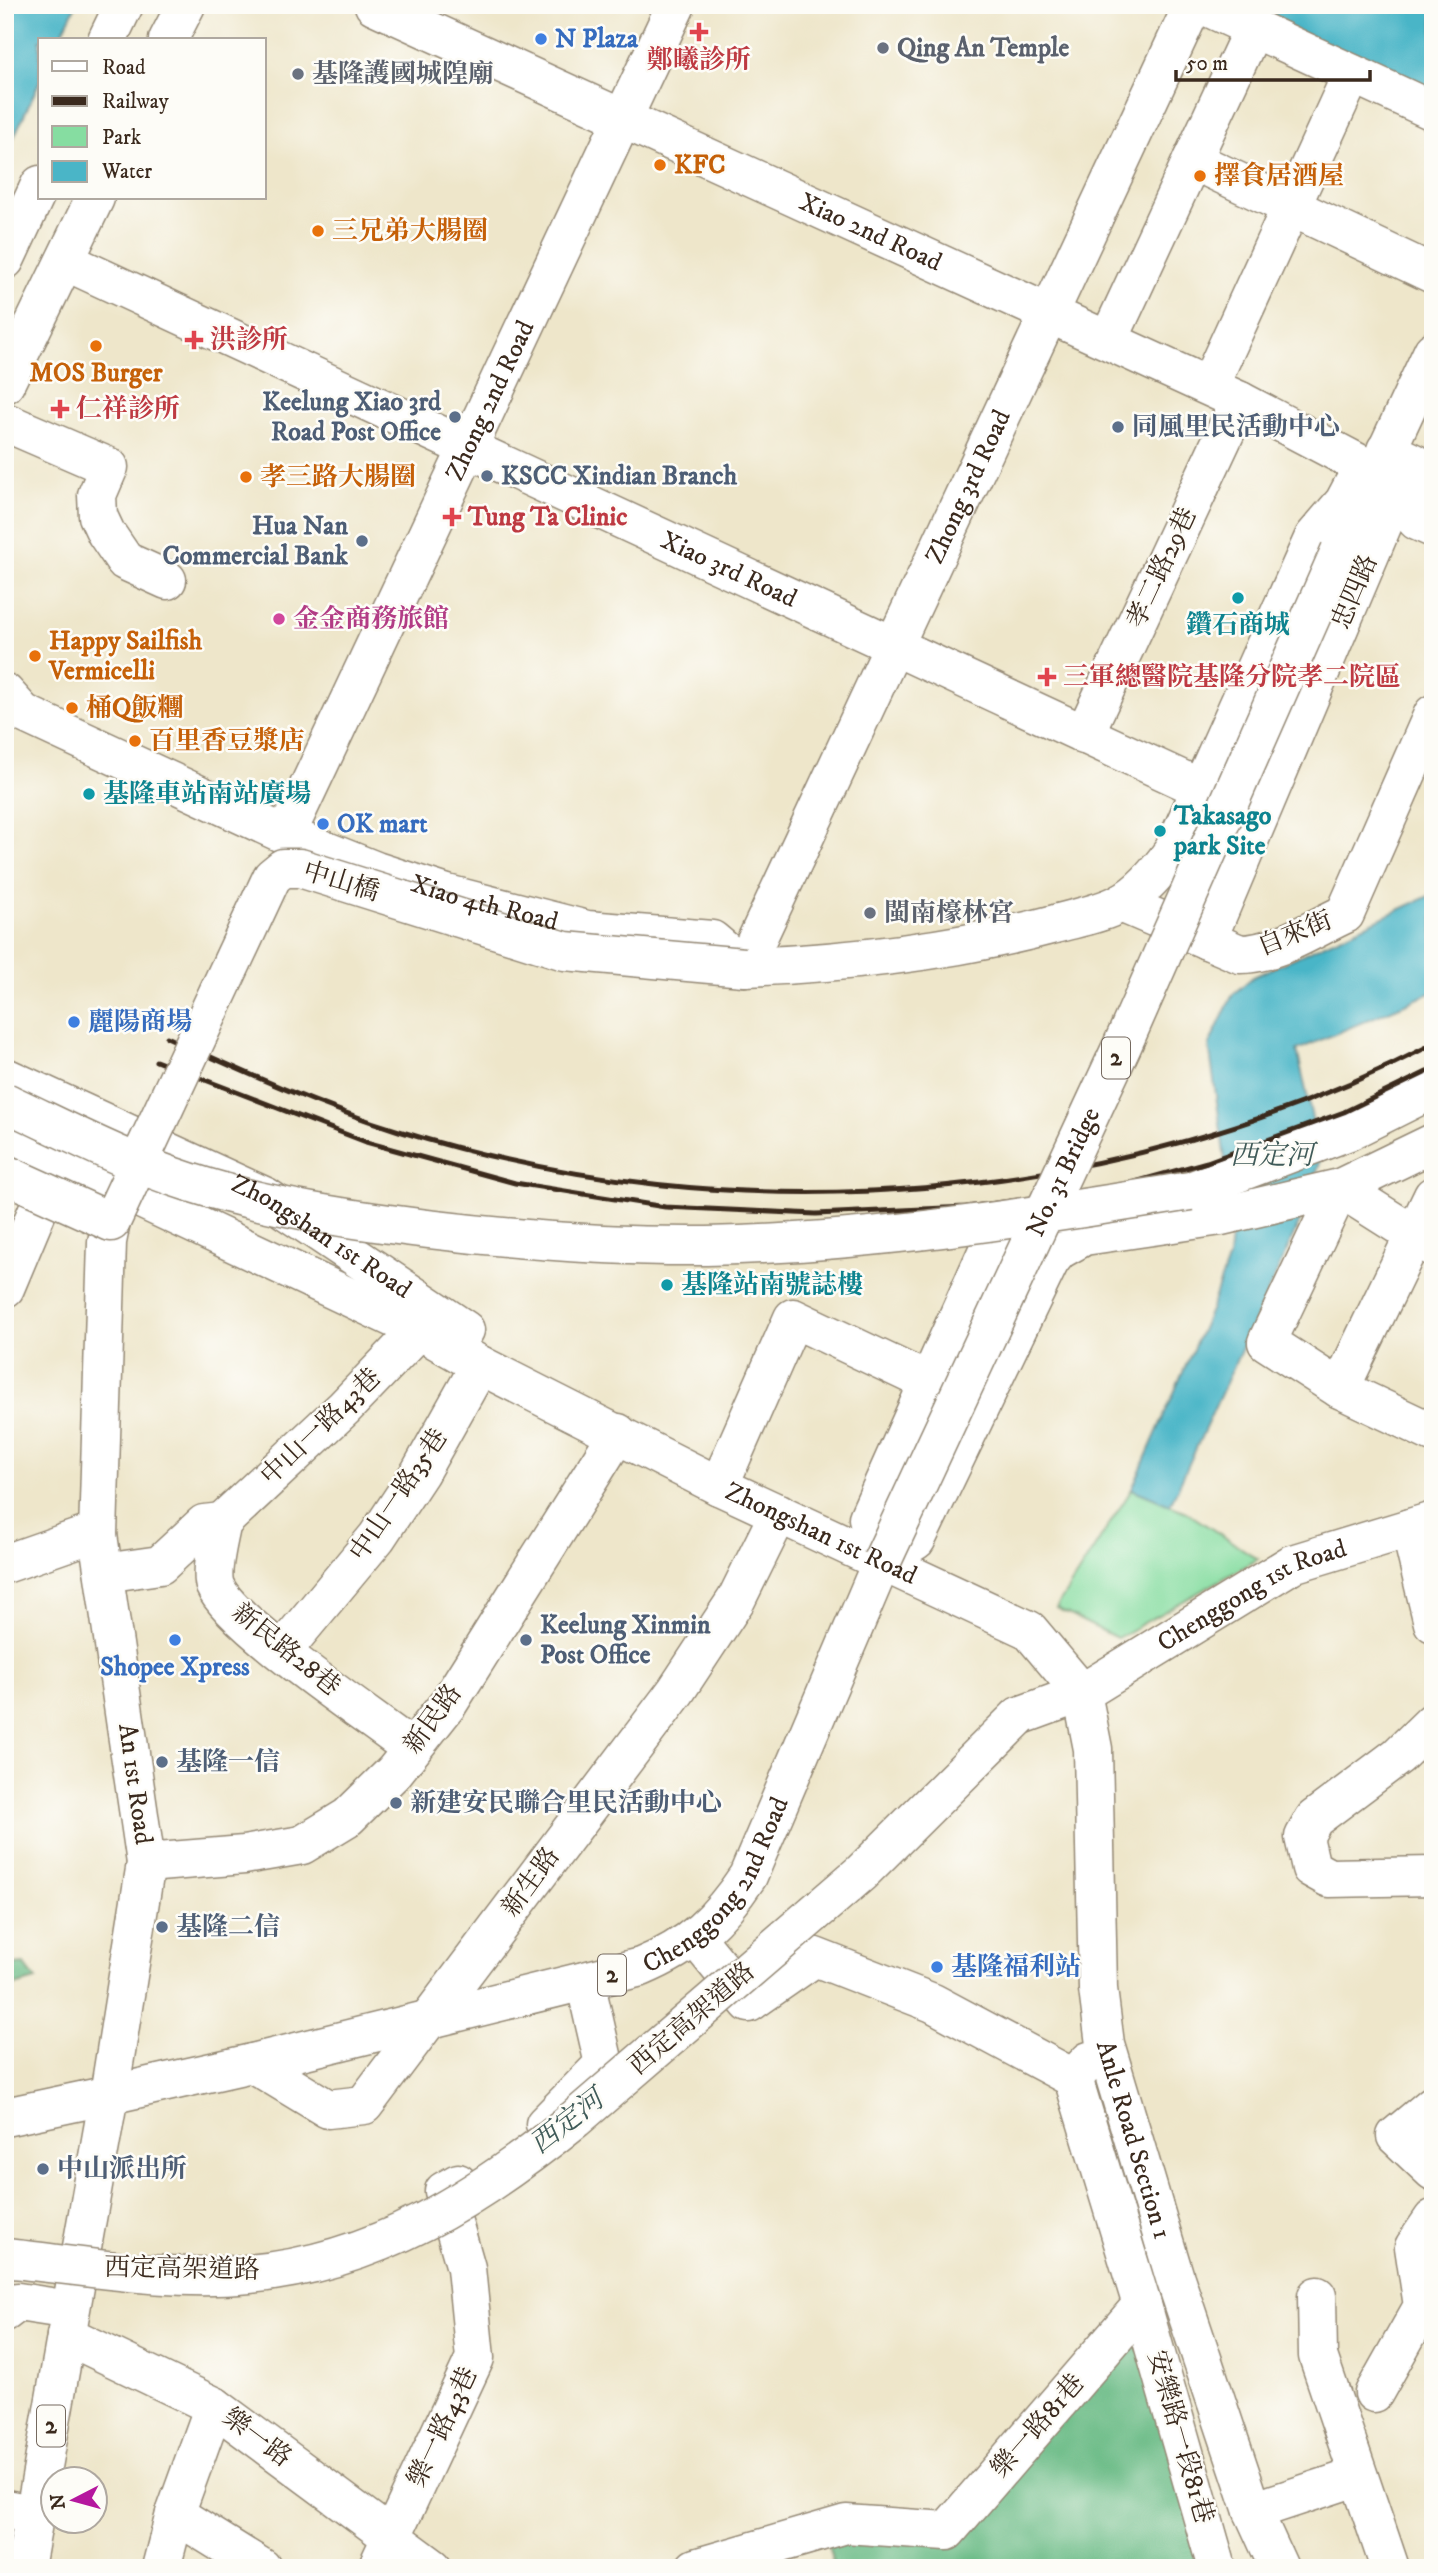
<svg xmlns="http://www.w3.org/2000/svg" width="1438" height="2573" font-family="'IM FELL DW Pica','Noto Serif TC',serif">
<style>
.green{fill:#86dda1;stroke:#608460;stroke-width:2}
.forest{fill:#6cbc87;stroke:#547352;stroke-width:2}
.water{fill:#4ab5c7;stroke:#427072;stroke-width:2}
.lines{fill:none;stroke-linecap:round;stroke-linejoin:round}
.minor-casing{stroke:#948874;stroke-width:41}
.major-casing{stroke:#948874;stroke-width:41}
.highway-casing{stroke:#948874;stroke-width:41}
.minor{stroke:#fff;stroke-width:38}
.major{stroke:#fff;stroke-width:38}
.highway{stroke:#fff;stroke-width:38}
.rail{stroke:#3b2a1e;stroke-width:5}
.minor-bridge-casing{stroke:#948874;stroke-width:41;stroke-linecap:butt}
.major-bridge-casing{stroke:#948874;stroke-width:41;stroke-linecap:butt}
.highway-bridge-casing{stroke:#948874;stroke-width:41;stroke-linecap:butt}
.minor-bridge{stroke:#fff;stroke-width:38}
.major-bridge{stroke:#fff;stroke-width:38}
.highway-bridge{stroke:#fff;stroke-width:38}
.health-dot{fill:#e0444e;stroke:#fdfcf7;stroke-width:2.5}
.shop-dot{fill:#3f7fe0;stroke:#fdfcf7;stroke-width:2.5}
.worship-dot{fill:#6b7280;stroke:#fdfcf7;stroke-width:2.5}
.food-dot{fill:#e8710a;stroke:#fdfcf7;stroke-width:2.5}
.service-dot{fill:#5c6f8a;stroke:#fdfcf7;stroke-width:2.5}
.culture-dot{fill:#0f9aa8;stroke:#fdfcf7;stroke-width:2.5}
.hotel-dot{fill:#d1479c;stroke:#fdfcf7;stroke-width:2.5}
.labels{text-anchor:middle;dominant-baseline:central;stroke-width:5;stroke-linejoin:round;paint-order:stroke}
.shield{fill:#fdfcf7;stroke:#75695f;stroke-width:2}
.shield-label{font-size:24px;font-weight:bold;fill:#3b2a1e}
.shop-label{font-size:26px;font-weight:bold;fill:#366cbe;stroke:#fdfcf7;text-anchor:start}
.worship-label{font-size:26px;font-weight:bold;fill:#5b616d;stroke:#fdfcf7;text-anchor:start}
.health-label{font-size:26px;font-weight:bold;fill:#be3a42;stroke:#fdfcf7;text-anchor:start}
.food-label{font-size:26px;font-weight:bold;fill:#c56008;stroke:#fdfcf7;text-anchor:start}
.street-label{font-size:26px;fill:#3b2a1e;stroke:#fdfcf7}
.service-label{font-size:26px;font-weight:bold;fill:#4e5e75;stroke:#fdfcf7;text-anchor:start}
.hotel-label{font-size:26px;font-weight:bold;fill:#b23c85;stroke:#fdfcf7;text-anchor:start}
.culture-label{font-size:26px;font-weight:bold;fill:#0d838f;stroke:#fdfcf7;text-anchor:start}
.water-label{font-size:28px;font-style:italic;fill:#405b59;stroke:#fdfcf7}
</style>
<rect width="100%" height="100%" fill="#fdfcf7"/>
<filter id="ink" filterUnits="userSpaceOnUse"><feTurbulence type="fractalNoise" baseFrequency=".0143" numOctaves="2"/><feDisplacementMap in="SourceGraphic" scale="14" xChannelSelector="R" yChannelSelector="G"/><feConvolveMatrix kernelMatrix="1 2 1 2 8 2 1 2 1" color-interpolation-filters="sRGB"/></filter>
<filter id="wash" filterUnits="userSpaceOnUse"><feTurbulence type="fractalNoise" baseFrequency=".00686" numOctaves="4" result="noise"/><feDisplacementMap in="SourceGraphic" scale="28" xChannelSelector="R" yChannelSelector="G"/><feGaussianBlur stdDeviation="1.57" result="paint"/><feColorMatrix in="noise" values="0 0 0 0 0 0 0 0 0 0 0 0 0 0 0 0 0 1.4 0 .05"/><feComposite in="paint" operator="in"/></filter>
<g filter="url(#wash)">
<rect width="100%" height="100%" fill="#eee6ca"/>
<path class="green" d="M 1132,1489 L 1186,1512 L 1258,1559 L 1117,1638 L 1056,1608 Z"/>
<path class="forest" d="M 24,1964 L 36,1980 L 5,1989 L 5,1966 Z
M 1142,2305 L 1217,2568 L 834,2568 L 824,2529 L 947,2531 Z"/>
<path class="water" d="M 5,5 L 76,5 L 59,40 L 40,40 L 40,81 L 5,156 Z
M 1224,5 L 1433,5 L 1433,102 Z
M 1433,894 L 1433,992 L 1297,1050 L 1321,1159 L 1298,1226 L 1170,1505 L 1132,1489 L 1211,1308 L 1229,1257 L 1233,1217 L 1209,1045 L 1233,994 L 1253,977 Z"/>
</g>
<g filter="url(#ink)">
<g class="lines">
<defs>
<g id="minor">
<path id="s1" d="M 374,5 L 1240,401 L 1377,473 L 1417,521 L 1433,528"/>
<path d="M 1203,5 L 1433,111"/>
<path d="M 107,40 L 124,5"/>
<path d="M 168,40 L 186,5"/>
<path d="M 1192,160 L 1433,274"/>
<path d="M 5,260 L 40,185"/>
<path id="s2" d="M 65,261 L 1200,788"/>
<path d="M 1115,326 L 1253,29"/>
<path d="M 1216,371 L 1352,74"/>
<path d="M 5,384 L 95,198"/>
<path d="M 5,422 L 109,467 L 97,495 L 98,516 L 106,533 L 125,561 L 167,580"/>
<path id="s3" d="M 5,693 L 23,713 L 286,835 L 376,871 L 447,894 L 587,930 L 712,940 L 744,967"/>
<path d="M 1084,735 L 1240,401"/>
<path id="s4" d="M 286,835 L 676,5"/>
<path d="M 1121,903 L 1240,954 C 1276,954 1312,929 1345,914 L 1433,714"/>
<path d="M 1207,940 L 1385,519 L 1377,473"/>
<path id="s5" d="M 744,967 L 1193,5"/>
<path d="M 744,967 C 848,963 954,951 1055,924 C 1076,918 1101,914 1121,903 C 1143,891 1159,871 1173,851 L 1314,537 L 1344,502 L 1363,466"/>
<path id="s6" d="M 5,1077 L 266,1197 L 465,1330"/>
<path id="s7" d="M 5,1141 L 143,1200 L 419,1330 L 480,1365 L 719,1486 L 1029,1630 L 1082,1693 L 1093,1749 L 1098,1989 L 1105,2044 L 1175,2278 L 1253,2511 L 1279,2568"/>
<path d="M 1340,1188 L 1267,1342 L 1340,1389 L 1433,1433"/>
<path d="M 1340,1188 L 1433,1247"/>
<path d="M 992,1241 L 1050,1261 L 916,1540 L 882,1561 L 868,1518 Z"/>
<path d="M 1050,1261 L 1059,1250 L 1084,1236 L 1221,1216 L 1340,1188 L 1433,1143"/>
<path d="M 5,1288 L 57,1164"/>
<path d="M 1340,1389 L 1433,1196"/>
<path d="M 719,1486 L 793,1318 L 928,1382"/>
<path d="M 222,1522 C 219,1537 210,1572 215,1586 C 231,1624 372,1718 412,1749"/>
<path d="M 222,1522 L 344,1408 L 419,1330"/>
<path d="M 1410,1528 L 1433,1623"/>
<path d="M 5,1564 L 85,1536 L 98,1535"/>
<path d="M 104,1573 L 160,1565 L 204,1524 L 222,1522"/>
<path d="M 283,1650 L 377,1537 L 420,1472 L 480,1365"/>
<path id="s8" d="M 1019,1716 L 1082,1693 L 1292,1564 L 1433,1521"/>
<path d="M 1433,1722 L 1398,1756 L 1314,1819 L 1304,1837 L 1311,1868 L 1329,1878 L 1433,1876"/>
<path d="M 146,1863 L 244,1855 L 302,1845 L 348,1817 L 394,1772 L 448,1704 L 618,1433"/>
<path d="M 696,1938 L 749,2003 L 815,1957 L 933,2003 L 1073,2078 L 1089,2061"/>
<path d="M 252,2063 L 328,2109 L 364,2105 L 676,1691 L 736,1600 L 779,1513"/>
<path d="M 1433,2105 L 1396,2136 L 1433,2171"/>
<path d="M 5,2117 L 109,2095 L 146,1863 L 98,1535 L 107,1242 L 111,1222"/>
<path d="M 545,2124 L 604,2064 L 585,1981"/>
<path d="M 1317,2296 L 1318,2356 L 1390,2568"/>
<path d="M 1142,2305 L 1217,2568"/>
<path d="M 5,2312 L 18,2302 L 70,2310"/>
<path d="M 66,2335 L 214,2406 L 433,2568"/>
<path d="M 1374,2393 L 1423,2306 L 1414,2247 L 1433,2219"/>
<path d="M 5,2509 L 36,2515"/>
<path d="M 1253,2511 L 1356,2477"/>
<path d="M 175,2514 L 262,2568"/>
<path d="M 161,2568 L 175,2514 L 214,2406"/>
<path d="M 377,2568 L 475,2358 L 466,2268 L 444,2191 L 458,2183"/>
<path d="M 695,2568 L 846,2524 L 947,2531 L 1142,2305 L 1073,2078"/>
</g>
<g id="major">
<path d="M 1340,551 L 1433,351"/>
<path id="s9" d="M 25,2568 L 109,2095 L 252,2063 L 641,1967 C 691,1946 718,1921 748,1876 L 882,1561"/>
</g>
<path id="highway" d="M 1386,450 L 1433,472
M 1377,473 L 1433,504
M 1190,1191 L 1349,1131 L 1433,1089"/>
</defs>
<use href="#minor" class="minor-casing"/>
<use href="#major" class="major-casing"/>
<use href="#highway" class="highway-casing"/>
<use href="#minor" class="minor"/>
<use href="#major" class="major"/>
<use href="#highway" class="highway"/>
<path class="rail" d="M 167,1037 C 243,1072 319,1106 399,1131 C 734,1236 1121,1206 1433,1044
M 156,1061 L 366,1142 L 515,1183 L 665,1207 L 816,1214 L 966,1207 L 1117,1187 L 1207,1162 L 1344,1112 L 1433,1069"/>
<defs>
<path id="minor-bridge" d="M 5,1174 L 111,1222 L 272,877 L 283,868 L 300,868 L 565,951 L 744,967
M 5,2258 C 85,2266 169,2282 249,2274 C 378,2262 477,2198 575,2119 L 861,1873 L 1019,1716"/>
<g id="major-bridge">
<path id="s10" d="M 882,1561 L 1122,1046 L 1340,551"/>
</g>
<path id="highway-bridge" d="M 5,1102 C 65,1130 126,1162 189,1182 C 267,1207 347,1219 428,1229 C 520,1240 613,1247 707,1246 C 868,1243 1031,1217 1190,1191"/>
</defs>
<use href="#minor-bridge" class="minor-bridge-casing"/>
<use href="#major-bridge" class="major-bridge-casing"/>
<use href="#highway-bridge" class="highway-bridge-casing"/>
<use href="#minor-bridge" class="minor-bridge"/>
<use href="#major-bridge" class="major-bridge"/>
<use href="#highway-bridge" class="highway-bridge"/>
</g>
</g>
<g class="health-dot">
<path d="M695.5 21.5h7v7h7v7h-7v7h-7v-7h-7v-7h7z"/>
<path d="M190.5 329.5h7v7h7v7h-7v7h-7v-7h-7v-7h7z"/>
<path d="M56.5 398.5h7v7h7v7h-7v7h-7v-7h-7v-7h7z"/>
<path d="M448.5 506.5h7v7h7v7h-7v7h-7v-7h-7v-7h7z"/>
<path d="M1043.5 666.5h7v7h7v7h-7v7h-7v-7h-7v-7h7z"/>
</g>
<g class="shop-dot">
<circle cx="541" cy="39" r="7"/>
<circle cx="323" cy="824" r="7"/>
<circle cx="74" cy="1022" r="7"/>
<circle cx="175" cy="1640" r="7"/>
<circle cx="937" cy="1967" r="7"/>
</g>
<g class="worship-dot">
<circle cx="883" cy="48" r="7"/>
<circle cx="298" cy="74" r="7"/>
<circle cx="870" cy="913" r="7"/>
</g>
<g class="food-dot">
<circle cx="660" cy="165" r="7"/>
<circle cx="1200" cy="176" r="7"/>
<circle cx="318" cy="231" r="7"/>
<circle cx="96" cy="346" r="7"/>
<circle cx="246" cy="477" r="7"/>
<circle cx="35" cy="656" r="7"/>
<circle cx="72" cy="708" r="7"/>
<circle cx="135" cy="741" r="7"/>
</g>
<g class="service-dot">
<circle cx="455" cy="417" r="7"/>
<circle cx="1118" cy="427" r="7"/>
<circle cx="487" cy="476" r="7"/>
<circle cx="362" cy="541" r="7"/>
<circle cx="526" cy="1640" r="7"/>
<circle cx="162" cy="1762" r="7"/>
<circle cx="396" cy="1803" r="7"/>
<circle cx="162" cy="1927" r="7"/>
<circle cx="43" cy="2169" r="7"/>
</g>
<g class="culture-dot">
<circle cx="1238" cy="598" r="7"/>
<circle cx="89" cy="794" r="7"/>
<circle cx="1160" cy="831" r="7"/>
<circle cx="667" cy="1285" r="7"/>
</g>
<circle class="hotel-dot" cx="279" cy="619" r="7"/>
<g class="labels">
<g class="shield">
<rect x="1102" y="1037.5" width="28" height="41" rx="5"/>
<rect x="598" y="1954.5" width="28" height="41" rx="5"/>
<rect x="37" y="2405.5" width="28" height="41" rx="5"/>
</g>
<g class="shield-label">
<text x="1116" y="1058">2</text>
<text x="612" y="1975">2</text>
<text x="51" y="2426">2</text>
</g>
<g class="shop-label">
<text x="555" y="39">N Plaza</text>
<text x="337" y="824">OK mart</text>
<text x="88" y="1022">麗陽商場</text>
<text x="175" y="1667" text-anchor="middle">Shopee Xpress</text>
<text x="951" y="1967">基隆福利站</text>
</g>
<g class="worship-label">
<text x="897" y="48">Qing An Temple</text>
<text x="312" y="74">基隆護國城隍廟</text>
<text x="884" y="913">閩南檺林宮</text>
</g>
<g class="health-label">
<text x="699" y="60" text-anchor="middle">鄭曦診所</text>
<text x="210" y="340">洪診所</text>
<text x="76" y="409">仁祥診所</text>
<text x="468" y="517">Tung Ta Clinic</text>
<text x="1063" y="677">三軍總醫院基隆分院孝二院區</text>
</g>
<g class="food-label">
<text x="674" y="165">KFC</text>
<text x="1214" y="176">擇食居酒屋</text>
<text x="332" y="231">三兄弟大腸圈</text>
<text x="96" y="373" text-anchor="middle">MOS Burger</text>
<text x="260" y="477">孝三路大腸圈</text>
<text x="49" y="641">Happy Sailfish<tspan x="49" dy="30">Vermicelli</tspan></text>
<text x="86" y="708">桶Q飯糰</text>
<text x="149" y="741">百里香豆漿店</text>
</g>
<g class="street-label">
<text stroke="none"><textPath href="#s1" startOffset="546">Xiao 2nd Road</textPath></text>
<text stroke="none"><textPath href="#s4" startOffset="480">Zhong 2nd Road</textPath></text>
<text stroke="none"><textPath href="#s5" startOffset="530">Zhong 3rd Road</textPath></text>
<text transform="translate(1162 568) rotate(-65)">孝二路29巷</text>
<text stroke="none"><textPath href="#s2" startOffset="732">Xiao 3rd Road</textPath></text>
<text transform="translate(1355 592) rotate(-67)">忠四路</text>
<text transform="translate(341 882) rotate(17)">中山橋</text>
<text stroke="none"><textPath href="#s3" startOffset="527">Xiao 4th Road</textPath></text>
<text transform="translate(1295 934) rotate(-22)">自來街</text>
<text stroke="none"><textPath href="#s10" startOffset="429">No. 31 Bridge</textPath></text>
<text stroke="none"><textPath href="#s6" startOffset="355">Zhongshan 1st Road</textPath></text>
<text transform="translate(321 1427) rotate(-44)">中山一路43巷</text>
<text transform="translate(399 1495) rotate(-56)">中山一路35巷</text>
<text stroke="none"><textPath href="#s7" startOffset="906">Zhongshan 1st Road</textPath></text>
<text stroke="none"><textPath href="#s8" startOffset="264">Chenggong 1st Road</textPath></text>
<text transform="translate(286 1650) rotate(39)">新民路28巷</text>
<text transform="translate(433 1719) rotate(-54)">新民路</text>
<text transform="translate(135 1784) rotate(82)">An 1st Road</text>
<text stroke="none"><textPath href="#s9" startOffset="1143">Chenggong 2nd Road</textPath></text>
<text transform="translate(531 1882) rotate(-54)">新生路</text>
<text transform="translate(692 2019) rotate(-41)">西定高架道路</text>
<text stroke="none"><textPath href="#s7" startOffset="1670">Anle Road Section 1</textPath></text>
<text transform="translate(182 2269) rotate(1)">西定高架道路</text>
<text transform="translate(1038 2426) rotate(-49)">樂一路81巷</text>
<text transform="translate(443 2427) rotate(-65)">樂一路43巷</text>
<text transform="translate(1180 2437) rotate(74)">安樂路一段81巷</text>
<text transform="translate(257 2438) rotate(37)">樂一路</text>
</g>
<g class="service-label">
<text x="441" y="402" text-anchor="end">Keelung Xiao 3rd<tspan x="441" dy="30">Road Post Office</tspan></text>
<text x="1132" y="427">同風里民活動中心</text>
<text x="501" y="476">KSCC Xindian Branch</text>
<text x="348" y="526" text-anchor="end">Hua Nan<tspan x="348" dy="30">Commercial Bank</tspan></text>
<text x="540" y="1625">Keelung Xinmin<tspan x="540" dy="30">Post Office</tspan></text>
<text x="176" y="1762">基隆一信</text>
<text x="410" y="1803">新建安民聯合里民活動中心</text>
<text x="176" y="1927">基隆二信</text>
<text x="57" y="2169">中山派出所</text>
</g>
<g class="hotel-label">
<text x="293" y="619">金金商務旅館</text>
</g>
<g class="culture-label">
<text x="1238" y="625" text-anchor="middle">鑽石商城</text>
<text x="103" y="794">基隆車站南站廣場</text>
<text x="1174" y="816">Takasago<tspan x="1174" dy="30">park Site</tspan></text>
<text x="681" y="1285">基隆站南號誌樓</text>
</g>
<g class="water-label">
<text x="1272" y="1155">西定河</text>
<text transform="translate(567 2122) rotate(-38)">西定河</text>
</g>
</g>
<rect width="1438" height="2573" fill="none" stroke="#fdfcf7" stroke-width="28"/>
<rect x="38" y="38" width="228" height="161" fill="#fdfcf7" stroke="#afa8a0" stroke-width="2"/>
<rect x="52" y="61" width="35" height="10" fill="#ffffff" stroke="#afa8a0" stroke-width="2"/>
<text x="102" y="74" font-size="21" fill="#3b2a1e">Road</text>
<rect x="52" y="96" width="35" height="10" fill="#3b2a1e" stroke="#afa8a0" stroke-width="2"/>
<text x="102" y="108" font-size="21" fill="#3b2a1e">Railway</text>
<rect x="52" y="126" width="35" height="21" fill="#86dda1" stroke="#afa8a0" stroke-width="2"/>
<text x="102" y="144" font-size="21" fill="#3b2a1e">Park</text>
<rect x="52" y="161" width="35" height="21" fill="#4ab5c7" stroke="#afa8a0" stroke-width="2"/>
<text x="102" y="178" font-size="21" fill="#3b2a1e">Water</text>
<g transform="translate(74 2500) rotate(264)"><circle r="33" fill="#fdfcf7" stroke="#afa8a0" stroke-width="2"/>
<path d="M0-5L12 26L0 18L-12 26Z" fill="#b5179e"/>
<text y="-10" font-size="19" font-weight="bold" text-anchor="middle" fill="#3b2a1e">N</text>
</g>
<path d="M1176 70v10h194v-10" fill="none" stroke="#3b2a1e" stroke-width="3.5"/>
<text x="1186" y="70" font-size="21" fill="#3b2a1e" stroke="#fdfcf7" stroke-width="5" paint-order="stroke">50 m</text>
</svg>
